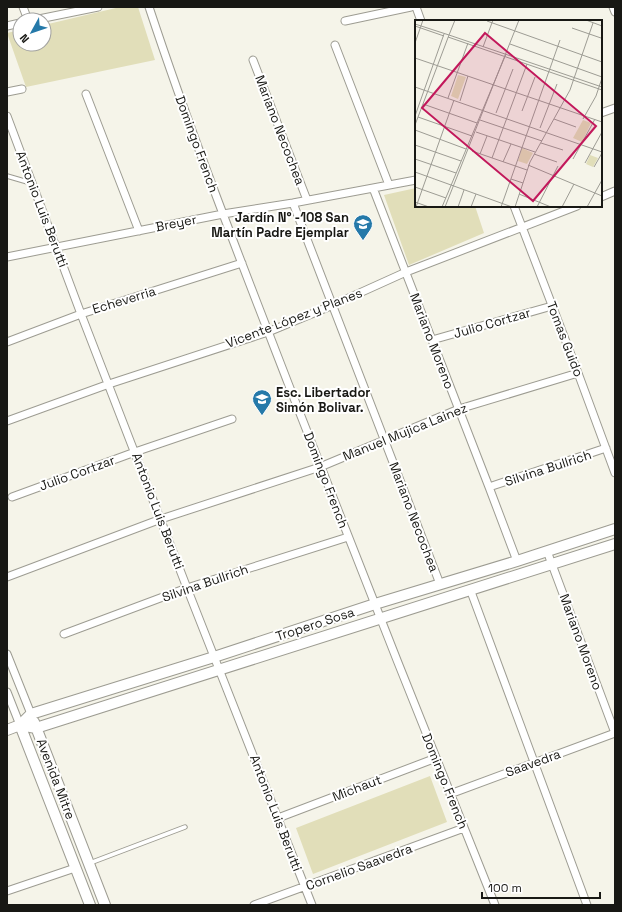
<svg xmlns="http://www.w3.org/2000/svg" width="622" height="912" viewBox="0 0 622 912" font-family="'Space Grotesk',sans-serif">
	<rect width="100%" height="100%" fill="#f5f4e9"/>
	<path fill="#e1deb9" d="M120 7H138L155 60 26 87 7 33 20 30V44H44V25Z
		M416 188V206H475L484 233 409 265 384 195Z
		M430 776 447 822 313 874 296 828Z"/>
	<g fill="none" stroke-linecap="round" stroke-linejoin="round">
		<defs>
			<path id="lane" d="M7 176 31 183
				M90 863 185 827"/>
			<path id="street" d="M23 7 28 20
				M149 7C191 134 240 259 288 383 356 558 425 731 495 905
				M416 7 421 21
				M613 7 615 12
				M34 20 98 7
				M345 21 411 7
				M7 26 20 23
				M335 45 389 185
				M253 60 307 200
				M7 92 22 89
				M86 94 139 231
				M601 113 615 108
				M7 116 81 314 187 588 312 905
				M373 188 489 487 517 561
				M601 197 615 191
				M293 203 440 584
				M514 206 578 373 615 473
				M7 257 223 214 293 203 416 180
				M432 340 552 306
				M7 342 81 314 242 263
				M7 421 109 384 268 332 333 305 406 272 577 206
				M489 487 606 448
				M12 497 135 452 232 419
				M547 551 615 733
				M7 577 161 519 320 467 459 409 578 373
				M470 589 587 905
				M64 634 187 588 348 537
				M7 654 31 714
				M7 692 20 725
				M450 794 615 733
				M278 818 436 758
				M7 891 75 868
				M254 905 464 828"/>
			<path id="secondary" d="M34 722 105 905
				M20 725 31 714 214 657 375 604 517 561 615 529
				M20 725 90 905
				M7 730 20 725 36 728 615 544"/>
		</defs>
		<use href="#lane" stroke="#9d9c92" stroke-width="5.5"/>
		<use href="#street" stroke="#9d9c92" stroke-width="9"/>
		<use href="#secondary" stroke="#9d9c92" stroke-width="12"/>
		<use href="#lane" stroke="#fff" stroke-width="3.5"/>
		<use href="#street" stroke="#fff" stroke-width="7"/>
		<use href="#secondary" stroke="#fff" stroke-width="10"/>
	</g>
	<defs>
		<symbol id="school-pin" viewBox="-11 -11 22 30"><path d="M0 17L-7.5 6A9.5 9.5 0 1 1 7.5 6Z" fill="#2579a9" stroke="#fff"/><path d="M0-5L7-2L0 1L-7-2ZM-4 1L0 2.5L4 1V4Q0 6-4 4Z" fill="#fff"/></symbol>
	</defs>
	<g fill-rule="evenodd">
		<use href="#school-pin" x="352" y="213" width="22" height="30"/>
		<use href="#school-pin" x="251" y="388" width="22" height="30"/>
	</g>
	<g text-anchor="middle" dominant-baseline="central" stroke-width="4" stroke-linejoin="round" paint-order="stroke">
		<g font-size="13" fill="#181814" stroke="#fff">
			<text transform="translate(280 130) rotate(69)">Mariano Necochea</text>
			<text transform="translate(197 144) rotate(70)">Domingo French</text>
			<text transform="translate(42 209) rotate(69)">Antonio Luis Berutti</text>
			<text transform="translate(176 223) rotate(-11)">Breyer</text>
			<text transform="translate(124 300) rotate(-17)">Echeverria</text>
			<text transform="translate(294 318) rotate(-21)">Vicente López y Planes</text>
			<text transform="translate(492 323) rotate(-16)">Julio Cortzar</text>
			<text transform="translate(565 339) rotate(69)">Tomas Guido</text>
			<text transform="translate(432 341) rotate(69)">Mariano Moreno</text>
			<text transform="translate(405 432) rotate(-22)">Manuel Mujica Lainez</text>
			<text transform="translate(548 468) rotate(-18)">Silvina Bullrich</text>
			<text transform="translate(77 473) rotate(-20)">Julio Cortzar</text>
			<text transform="translate(326 480) rotate(69)">Domingo French</text>
			<text transform="translate(158 511) rotate(69)">Antonio Luis Berutti</text>
			<text transform="translate(414 517) rotate(69)">Mariano Necochea</text>
			<text transform="translate(205 583) rotate(-19)">Silvina Bullrich</text>
			<text transform="translate(315 624) rotate(-18)">Tropero Sosa</text>
			<text transform="translate(581 642) rotate(70)">Mariano Moreno</text>
			<text transform="translate(533 763) rotate(-20)">Saavedra</text>
			<text transform="translate(56 779) rotate(69)">Avenida Mitre</text>
			<text transform="translate(445 781) rotate(68)">Domingo French</text>
			<text transform="translate(357 788) rotate(-21)">Michaut</text>
			<text transform="translate(276 813) rotate(69)">Antonio Luis Berutti</text>
			<text transform="translate(359 867) rotate(-20)">Cornelio Saavedra</text>
		</g>
		<g font-size="13" font-weight="bold" fill="#181814" stroke="#fff" text-anchor="end">
			<text x="349" y="217">Jardín N° -108 San<tspan x="349" dy="15">Martín Padre Ejemplar</tspan></text>
			<text x="276" y="392" text-anchor="start">Esc. Libertador<tspan x="276" dy="15">Simón Bolivar.</tspan></text>
		</g>
	</g>
	<g transform="translate(415 20)">
		<rect width="187" height="187" fill="#f5f4e9"/>
		<path d="M43 55 51 57 43 79 36 76ZM168 100 176 103 167 122 158 118ZM107 128 118 133 112 144 103 141ZM175 135 183 138 178 147 171 144Z" fill="#e1deb9"/>
		<path fill="none" stroke="#9d9c94" stroke-width="1" d="M40 0 34 15 187 67M171 0 187 6M72 1 187 42M0 4 34 15 0 105M0 6 29 16M157 8 186 18M33 17 187 70M0 23 8 0M95 24 187 57M68 27 78 0M0 38 187 102M0 67 187 132M33 78 53 23M45 81 53 56M8 84 62 103M107 91 120 57M81 93 98 49M0 96 29 14M3 97 57 116M139 99 161 107M168 99 181 76 187 58M65 100 127 121M125 108 142 64M0 110 51 129M61 112 120 132M126 123 148 130M0 125 46 141M57 131 112 150M65 134 72 116M119 134 142 142M77 138 112 44M0 139 41 153M158 139 180 99M88 142 96 124M170 143 187 112M113 145 187 176M179 147 187 133M0 152 97 187M96 159 108 163M0 167 31 178M104 174 136 187M0 182 14 187M1 187 39 80M27 187 91 34M30 187 104 0M43 187 49 170M56 187 61 174M86 187 145 20M100 187 115 142 155 70 178 3M122 187 143 146M147 187 159 164M172 187 187 160"/>
		<path fill="#c2185b" fill-opacity="0.15" stroke="#c2185b" stroke-width="2" d="M70 13 181 106 118 181 7 88Z"/>
		<rect width="187" height="187" fill="none" stroke="#181814" stroke-width="2"/>
	</g>
	<rect width="622" height="912" fill="none" stroke="#181814" stroke-width="16"/>
	<g transform="translate(32 32) rotate(230)"><circle r="19" fill="#ffffff" stroke="#a3a3a1"/>
	<path d="M0-3L7 15L0 10L-7 15Z" fill="#2579a9"/>
	<text y="-6" font-size="11" font-weight="bold" text-anchor="middle" fill="#181814">N</text>
	</g>
	<path d="M482 892v6h118v-6" fill="none" stroke="#181814" stroke-width="2"/>
	<text x="488" y="892" font-size="12" fill="#181814" stroke="#ffffff" stroke-width="3" paint-order="stroke">100 m</text>
</svg>
